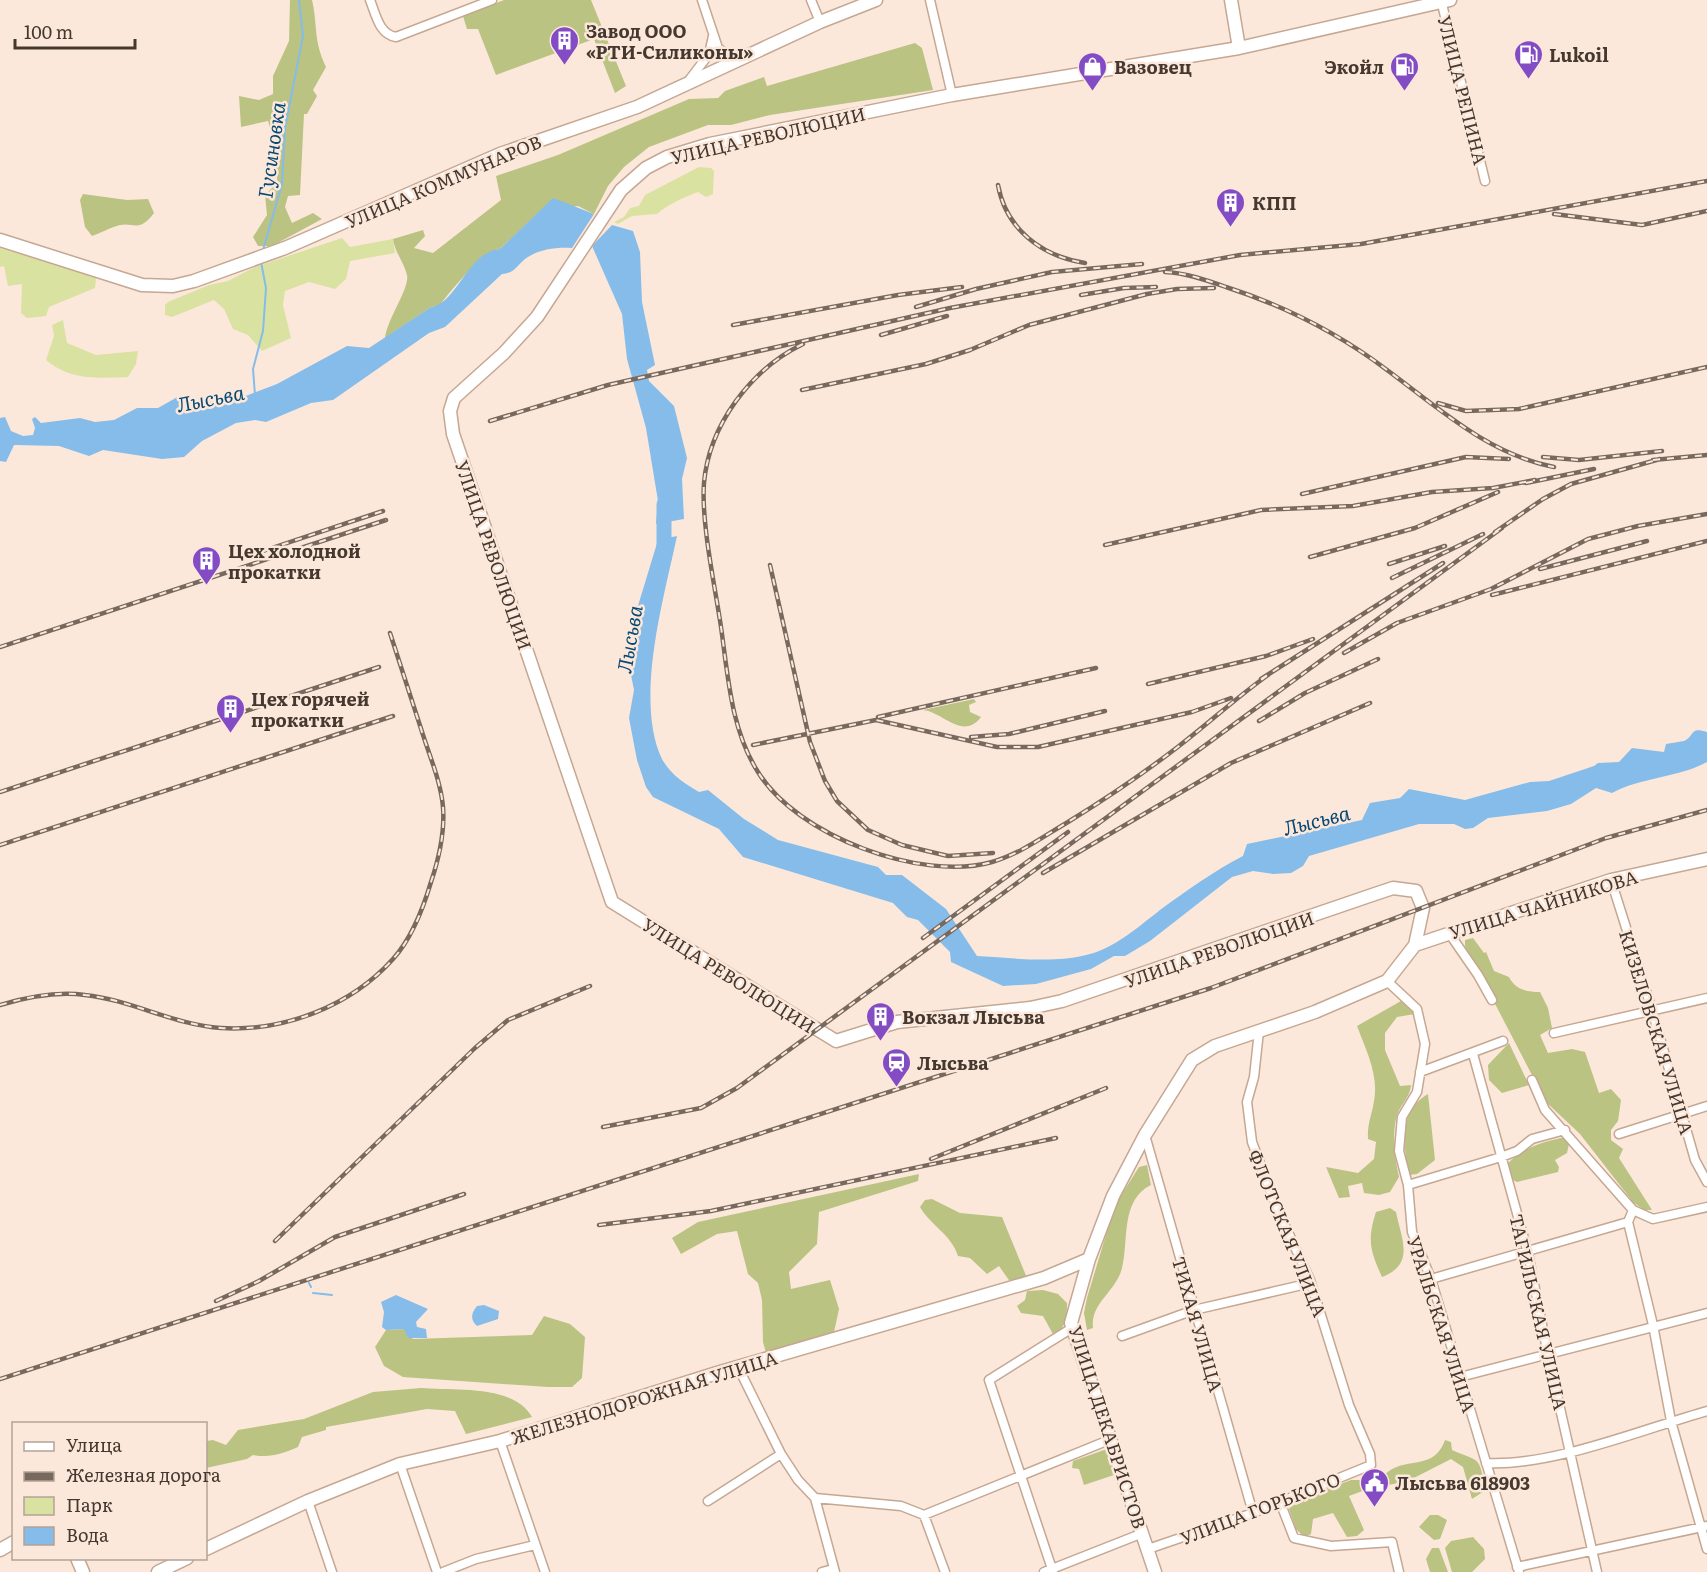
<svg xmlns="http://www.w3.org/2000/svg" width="1707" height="1572" viewBox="0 0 1707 1572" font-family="Literata,serif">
	<rect width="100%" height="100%" fill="#fce8db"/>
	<path fill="#d9e2a1" d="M699 167 711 168 714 171 713 194 706 197 698 192C685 197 666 205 657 214L632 216 618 224 614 222 624 217 630 208 639 206 645 195Z
		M342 238 350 247 393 239 395 253 350 261 346 279 335 289 309 282 285 291 283 305 291 338 262 351 248 335 233 329 224 309 214 300 172 317 165 315V305L168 302 209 285 228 281 255 267Z
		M0 247 96 278 95 288 49 307 46 316 27 318 21 313 22 284 8 286 4 266 0 267Z
		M63 320 67 343 96 355 138 351 136 364 128 377C98 378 71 381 46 360L54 336 52 325Z"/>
	<path fill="#bac382" d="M290 0H312C318 26 313 40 326 67L313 90 317 96 307 114H304L300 195 288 196 285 207 292 223 313 213 322 219 272 246H258L253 237 267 215 265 195C268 191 275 186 277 181 278 176 271 127 268 121L241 127 239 96 259 100 273 94V76L289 41Z
		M504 0H591L626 86 615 93 594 39 496 75 478 29H467L463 16Z
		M915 43 922 48 933 90 770 115 731 125H708L649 147 624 167 608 186 594 214 578 206 539 212 500 249C483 250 450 292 439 306L431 307 385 338C387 319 410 288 407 275 404 262 395 253 393 239L423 230 425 236 414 248 433 253 501 200 496 176 558 155 689 99 718 98 725 91 764 77 767 86Z
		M83 194 127 200 148 199 154 213C139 233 134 222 120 225 111 227 101 233 92 236L85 227 80 200Z
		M974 699 976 702 969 705 970 712 981 717C963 741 943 712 923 710Z
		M1473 938 1484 953 1486 952 1494 971 1509 977C1515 989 1526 992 1540 992L1548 1008 1552 1028 1540 1035 1548 1053 1572 1049 1585 1052 1599 1093 1611 1089 1621 1100 1618 1121 1611 1130V1140L1623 1149 1619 1158 1652 1210H1644L1633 1202 1580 1134 1546 1102 1465 946V940Z
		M1401 1001 1415 1014 1397 1017 1385 1033V1050L1400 1086 1411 1085C1410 1099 1398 1106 1396 1119 1392 1138 1395 1159 1399 1177L1390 1192 1379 1195 1364 1193 1362 1183 1348 1186 1350 1197 1339 1198 1326 1167 1358 1173 1374 1159 1376 1142 1368 1139C1367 1124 1372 1115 1374 1101 1379 1075 1366 1050 1357 1026Z
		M1509 1043 1529 1085 1502 1093 1489 1080 1488 1065Z
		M1428 1094 1435 1160 1417 1174 1409 1175C1403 1146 1398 1111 1428 1094Z
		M1566 1137 1569 1144 1567 1153 1555 1160 1559 1167 1558 1172 1517 1182 1511 1179 1507 1164C1525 1147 1542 1142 1566 1137Z
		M1147 1165 1151 1185C1120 1200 1129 1241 1122 1268 1116 1292 1090 1303 1093 1328L1087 1330 1084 1313 1087 1298 1115 1205 1139 1167Z
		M919 1174 918 1181 819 1212 817 1244 789 1272 791 1289 830 1280 839 1309 834 1332 766 1353 763 1342 762 1300 758 1283 748 1274 737 1231 717 1234 681 1254 672 1238 698 1222Z
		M932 1199 960 1213 1002 1217 1027 1278 1011 1283 999 1266 987 1274 970 1258 958 1256C951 1234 931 1226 920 1207L925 1200Z
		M1390 1208 1396 1212C1402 1241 1415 1264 1382 1277 1370 1250 1367 1240 1376 1212Z
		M1043 1290 1058 1294 1067 1303C1067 1319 1066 1326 1054 1336L1043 1316 1021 1313 1017 1306 1025 1300 1027 1291Z
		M544 1316 570 1324 585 1337 582 1378 572 1387H548L403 1377 384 1366 375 1347 386 1330 405 1329 413 1339 532 1335Z
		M421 1388C454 1391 514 1384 532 1417L466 1434 455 1411 427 1409 326 1427V1430L302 1437 298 1447C281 1454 271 1458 253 1455L247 1459 206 1468V1441L213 1440 226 1445 238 1430 304 1419 373 1392Z
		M1445 1440 1451 1442 1452 1450C1482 1463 1478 1455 1486 1490L1472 1499 1463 1467 1451 1459 1408 1481 1388 1485 1382 1478C1402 1453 1433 1474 1445 1440Z
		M1107 1449 1114 1475 1084 1485 1079 1469 1072 1468 1073 1461Z
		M1351 1480H1368V1489L1349 1496 1364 1530 1357 1536 1347 1537 1333 1513 1313 1519 1311 1534 1304 1537 1296 1529 1289 1509 1295 1501Z
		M1430 1515H1438L1447 1520 1440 1539 1434 1540 1419 1527Z
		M1473 1537 1484 1549 1485 1559 1472 1572H1452L1445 1548 1451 1541Z
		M1432 1548H1439L1448 1572H1430L1426 1559Z"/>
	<path fill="#85bce9" d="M553 198 594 214 572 248C556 247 539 249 525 259 516 267 514 273 502 274L445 327 429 333 333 400 311 403 266 422 255 420 236 423 202 441 184 457 162 459 103 450 89 456 59 446 14 445 6 462 0 461V418L5 417 11 431 23 436 33 435 35 428 32 419 35 417 41 423 80 418 95 422 114 420 137 408H158L181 395 199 401 236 394 243 397 277 384 347 346 369 348 431 307C457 304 467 252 500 249Z
		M612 225 633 231 640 252 642 302 655 365 647 370 649 381 674 406 687 458 682 479 684 519 656 524 658 501 646 428 627 359 622 314 592 246Z
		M677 536C664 598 634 700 662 759 670 774 685 784 699 792L708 790 744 819 778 840 878 867 886 875H902L946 909 977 956C1016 958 1053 964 1090 954 1114 948 1141 925 1160 910 1186 891 1214 871 1243 856L1247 844 1362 820 1370 803 1400 798 1409 789 1465 800 1530 782 1549 781 1594 766 1598 763 1619 762 1632 748 1664 752 1666 744 1684 741C1695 736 1689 726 1707 732V762C1678 778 1641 777 1612 793L1596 788 1571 804 1547 811 1488 818 1473 828 1465 829 1454 824H1419L1309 856 1303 866 1291 873 1273 874 1253 871 1232 877 1150 941 1125 956H1114L1091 969 1036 984 1003 986 951 962 950 952 918 920 907 917 893 903 743 857 719 829 653 797 646 787 637 760 629 718 634 690 630 670 637 649 633 637 637 629V609L658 540Z
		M396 1295 428 1309 416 1322 417 1327 426 1329 427 1338H408L404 1329 386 1330 382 1327 384 1312 381 1302Z
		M484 1305 499 1311 498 1319 477 1326C470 1320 471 1313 477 1306Z"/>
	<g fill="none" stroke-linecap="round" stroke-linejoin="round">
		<path stroke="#85bce9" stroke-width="2" d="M263 250 282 184 285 128 303 36 299 0
			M255 395 253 369 263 331 266 288 261 262
			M309 1283 311 1287
			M313 1293 332 1295"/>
		<path stroke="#85bce9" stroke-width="15" d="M664 558V504"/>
		<defs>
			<path id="street" d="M370 0C376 15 379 34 396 37L492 0
				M702 0 718 48 736 61
				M811 0 820 22
				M930 0 952 95
				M1441 0 1485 181
				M690 79 709 54 713 36
				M1611 880 1652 1010 1695 1160 1707 1182
				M1449 933 1478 975 1492 1000
				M1387 981 1417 1009 1425 1044 1417 1092 1402 1117 1399 1151 1408 1185 1412 1232 1431 1279 1519 1572
				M1554 1033 1707 998
				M1473 1054 1528 1253 1548 1355 1597 1572
				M1420 1072 1503 1041
				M1532 1080 1545 1110 1633 1210
				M1619 1134 1707 1106
				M1145 1135 1253 1513
				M1408 1185 1501 1157 1517 1151 1532 1139 1565 1130
				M1628 1222 1653 1325 1671 1421 1707 1549
				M1431 1279 1628 1222 1633 1210 1653 1219 1707 1207
				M1122 1336 1194 1310 1311 1283
				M738 1367 781 1454 798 1480 815 1498 835 1572
				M1460 1377 1707 1313
				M500 1441 545 1572
				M1486 1463C1551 1467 1643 1429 1707 1411
				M400 1464 437 1572
				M815 1498 901 1506 924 1515 1109 1440
				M308 1501 332 1572
				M708 1501 781 1454
				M1280 1502 1294 1538 1331 1546 1392 1542 1399 1572
				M924 1515 945 1572
				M1148 1549 1253 1513 1371 1465 1370 1454 1349 1405 1310 1280 1277 1208 1252 1142 1247 1102 1254 1077 1259 1031
				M1517 1567 1707 1526
				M443 1572 476 1559 535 1545
				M822 1572 833 1569
				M1044 1572 1143 1533
				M1053 1572 989 1380 1072 1328"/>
			<path id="secondary" d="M1231 0 1239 48
				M0 240 142 285 173 286 194 281 285 248 500 154 637 107 820 22 876 0
				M1415 945 1611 880 1707 859
				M206 1549 308 1501 400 1464 500 1441 717 1373 1044 1278 1089 1259
				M0 1550 14 1542
				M77 1558 83 1572
				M158 1572 187 1558
				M1155 1572 1071 1323 1089 1259 1113 1196 1145 1135 1192 1060 1215 1046 1315 1012 1387 981 1415 945 1423 908 1416 891 1393 888 1375 894 1062 1001 1030 1008 897 1022 836 1041 612 902 453 434 450 411 454 398 504 353 537 317 621 190 646 168 667 157 710 144 952 95 1239 48 1450 0"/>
		</defs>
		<use href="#street" stroke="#c5a792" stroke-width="11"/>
		<use href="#secondary" stroke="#c5a792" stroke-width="15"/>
		<use href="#street" stroke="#fff" stroke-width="8"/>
		<use href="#secondary" stroke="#fff" stroke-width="12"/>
		<defs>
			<path id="rail" d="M998 185C1006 229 1041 256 1085 263
				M1554 214 1642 225 1707 211
				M1165 272C1186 273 1206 280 1226 287 1285 306 1338 333 1387 370 1440 409 1488 454 1554 467
				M1081 295 1124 288 1156 287
				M916 307 976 289 1052 272 1142 264
				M733 325 898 295 962 287
				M881 335 947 316
				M803 344C751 369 709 425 704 483 701 523 715 586 721 627 728 676 731 730 758 772 797 836 921 882 992 862 1020 854 1044 836 1068 822 1107 798 1144 773 1179 746 1209 723 1237 697 1268 675
				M802 390 926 364 970 350 1029 325 1147 294 1177 289 1214 288
				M1438 403 1466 411 1519 409 1707 367
				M490 421 608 385 950 308 1240 255 1361 244 1707 181
				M1543 457 1579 460 1662 451
				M1653 460 1707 455
				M1526 483 1594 469
				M1302 494 1466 457 1509 459
				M1495 532 1543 499 1571 484 1660 459
				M1105 545 1261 510 1353 506 1432 492 1493 488 1535 480
				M1310 557 1415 528 1498 492
				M242 558 383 511
				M1389 564 1445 546
				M770 565 810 742 825 781 837 801 868 830 902 845 948 856 993 853
				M1540 569 1647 541
				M1392 578 1483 534
				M1492 595 1707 541
				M0 647 386 520
				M1344 653 1397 623 1491 589 1588 539 1638 526 1707 514
				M1261 679 1443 563
				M1148 684 1266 656 1313 639
				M878 717 1096 668
				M1259 721 1305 693 1378 659
				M971 737 1009 734 1105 711
				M753 745 876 720 997 747H1038L1192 712 1231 698
				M0 792 379 667
				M0 845 393 716
				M1043 873 1231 763 1370 703
				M923 938 1068 832
				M0 1005C27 997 57 991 85 995 132 1000 174 1025 221 1028 284 1032 351 1006 393 959 412 938 423 909 431 882 439 858 445 833 443 807 441 784 432 762 425 741 413 705 402 669 390 633
				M603 1127 701 1108 737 1088 1502 528
				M931 1159 1106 1088
				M599 1225 711 1211 1056 1138
				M275 1241 475 1048 508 1020 590 986
				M216 1301 259 1281 335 1237 464 1194
				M0 1379 1211 988 1606 838 1707 810"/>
		</defs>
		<use href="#rail" stroke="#78695f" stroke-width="4.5"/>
		<use href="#rail" stroke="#fce8db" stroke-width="2" stroke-dasharray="7" stroke-linecap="butt"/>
	</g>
	<defs>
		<symbol id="building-pin" viewBox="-11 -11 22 30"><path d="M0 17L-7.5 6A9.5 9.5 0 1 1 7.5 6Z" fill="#844cc4" stroke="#fce8db"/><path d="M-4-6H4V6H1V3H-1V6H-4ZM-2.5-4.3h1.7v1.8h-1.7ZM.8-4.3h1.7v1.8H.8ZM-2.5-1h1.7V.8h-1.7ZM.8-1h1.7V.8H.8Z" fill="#fff"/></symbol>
		<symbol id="fuel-pin" viewBox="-11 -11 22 30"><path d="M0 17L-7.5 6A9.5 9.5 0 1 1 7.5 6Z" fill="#844cc4" stroke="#fce8db"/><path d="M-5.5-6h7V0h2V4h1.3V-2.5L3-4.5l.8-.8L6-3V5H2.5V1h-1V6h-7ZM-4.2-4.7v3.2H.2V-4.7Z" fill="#fff"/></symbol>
		<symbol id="shop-pin" viewBox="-11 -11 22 30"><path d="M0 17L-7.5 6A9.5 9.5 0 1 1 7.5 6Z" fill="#844cc4" stroke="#fce8db"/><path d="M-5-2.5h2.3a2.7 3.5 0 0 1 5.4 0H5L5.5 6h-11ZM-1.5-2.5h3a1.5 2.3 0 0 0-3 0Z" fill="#fff"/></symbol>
		<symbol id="station-pin" viewBox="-11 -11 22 30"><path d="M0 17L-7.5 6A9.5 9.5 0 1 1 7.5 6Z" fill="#844cc4" stroke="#fce8db"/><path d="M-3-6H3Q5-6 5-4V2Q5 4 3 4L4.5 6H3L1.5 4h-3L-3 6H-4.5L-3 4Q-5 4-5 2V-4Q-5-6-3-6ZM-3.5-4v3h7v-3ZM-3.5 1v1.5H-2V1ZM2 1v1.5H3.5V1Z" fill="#fff"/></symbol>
		<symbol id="civic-pin" viewBox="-11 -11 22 30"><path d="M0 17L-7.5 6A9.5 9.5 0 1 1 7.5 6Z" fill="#844cc4" stroke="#fce8db"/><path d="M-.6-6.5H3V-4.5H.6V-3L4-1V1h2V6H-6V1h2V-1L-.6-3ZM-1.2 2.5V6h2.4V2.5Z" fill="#fff"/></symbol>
	</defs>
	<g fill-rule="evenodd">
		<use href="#building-pin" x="548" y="24" width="33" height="45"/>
		<use href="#fuel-pin" x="1512" y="38" width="33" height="45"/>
		<use href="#shop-pin" x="1076" y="50" width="33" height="45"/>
		<use href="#fuel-pin" x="1388" y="50" width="33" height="45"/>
		<use href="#building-pin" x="1214" y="186" width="33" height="45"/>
		<use href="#building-pin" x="190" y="544" width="33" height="45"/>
		<use href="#building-pin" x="214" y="692" width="33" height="45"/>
		<use href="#building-pin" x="864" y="1000" width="33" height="45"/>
		<use href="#station-pin" x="880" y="1046" width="33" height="45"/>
		<use href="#civic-pin" x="1358" y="1466" width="33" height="45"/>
	</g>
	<g text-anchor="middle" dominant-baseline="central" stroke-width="5" stroke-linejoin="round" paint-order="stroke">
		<g font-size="18" font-weight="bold" fill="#44382f" stroke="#fce8db" text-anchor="start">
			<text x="586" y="30">Завод ООО<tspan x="586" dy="21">«РТИ-Силиконы»</tspan></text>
			<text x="1549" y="54">Lukoil</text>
			<text x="1114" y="66">Вазовец</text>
			<text x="1384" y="66" text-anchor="end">Экойл</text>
			<text x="1252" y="202">КПП</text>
			<text x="228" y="550">Цех холодной<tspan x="228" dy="21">прокатки</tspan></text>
			<text x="251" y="698">Цех горячей<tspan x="251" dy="21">прокатки</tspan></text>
			<text x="902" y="1016">Вокзал Лысьва</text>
			<text x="917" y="1062">Лысьва</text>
			<text x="1395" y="1482">Лысьва 618903</text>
		</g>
		<g font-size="18" fill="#44382f" stroke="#fce8db">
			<text transform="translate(1463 90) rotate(76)">УЛИЦА РЕПИНА</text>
			<text transform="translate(768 135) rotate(-13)">УЛИЦА РЕВОЛЮЦИИ</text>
			<text transform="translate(443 181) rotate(-23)">УЛИЦА КОММУНАРОВ</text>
			<text transform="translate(494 555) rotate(71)">УЛИЦА РЕВОЛЮЦИИ</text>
			<text transform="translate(1543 904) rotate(-17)">УЛИЦА ЧАЙНИКОВА</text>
			<text transform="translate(1219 949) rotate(-19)">УЛИЦА РЕВОЛЮЦИИ</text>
			<text transform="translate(729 975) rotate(32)">УЛИЦА РЕВОЛЮЦИИ</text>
			<text transform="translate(1657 1032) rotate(73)">КИЗЕЛОВСКАЯ УЛИЦА</text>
			<text transform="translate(1288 1233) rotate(68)">ФЛОТСКАЯ УЛИЦА</text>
			<text transform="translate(1539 1312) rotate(77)">ТАГИЛЬСКАЯ УЛИЦА</text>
			<text transform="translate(1198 1324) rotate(74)">ТИХАЯ УЛИЦА</text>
			<text transform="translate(1442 1324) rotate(72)">УРАЛЬСКАЯ УЛИЦА</text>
			<text transform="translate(644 1397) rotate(-17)">ЖЕЛЕЗНОДОРОЖНАЯ УЛИЦА</text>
			<text transform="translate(1108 1427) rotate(72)">УЛИЦА ДЕКАБРИСТОВ</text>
			<text transform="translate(1260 1508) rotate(-21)">УЛИЦА ГОРЬКОГО</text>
		</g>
		<g font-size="20" font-style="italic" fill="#084973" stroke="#fce8db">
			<text transform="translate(270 150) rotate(-82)">Гусиновка</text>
			<text transform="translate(210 397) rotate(-11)">Лысьва</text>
			<text transform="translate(628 639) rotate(-80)">Лысьва</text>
			<text transform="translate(1316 819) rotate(-14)">Лысьва</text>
		</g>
	</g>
	<rect x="12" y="1422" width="195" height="138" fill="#fce8db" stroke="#b2a296" stroke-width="1.5"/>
	<rect x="24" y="1442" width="30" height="9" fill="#ffffff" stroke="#b2a296" stroke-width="1.5"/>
	<text x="66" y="1452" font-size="18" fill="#44382f">Улица</text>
	<rect x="24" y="1472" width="30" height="9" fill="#78695f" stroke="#b2a296" stroke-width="1.5"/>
	<text x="66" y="1482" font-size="18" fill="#44382f">Железная дорога</text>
	<rect x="24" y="1497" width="30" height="18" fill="#d9e2a1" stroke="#b2a296" stroke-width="1.5"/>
	<text x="66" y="1512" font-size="18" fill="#44382f">Парк</text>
	<rect x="24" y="1527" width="30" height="18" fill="#85bce9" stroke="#b2a296" stroke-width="1.5"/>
	<text x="66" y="1542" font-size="18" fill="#44382f">Вода</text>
	<path d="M15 39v9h120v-9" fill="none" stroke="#44382f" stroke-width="3"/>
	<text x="24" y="39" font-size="18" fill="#44382f" stroke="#fce8db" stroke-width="4.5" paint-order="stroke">100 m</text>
</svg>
